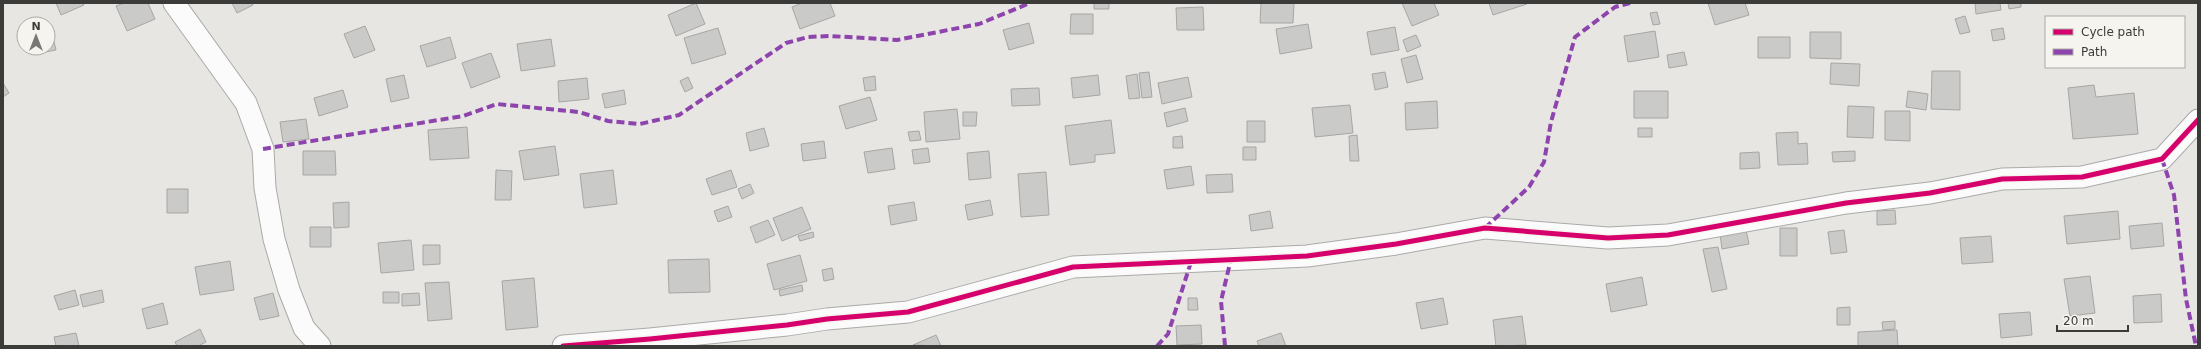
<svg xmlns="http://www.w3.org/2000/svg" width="2201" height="349" viewBox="0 0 2201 349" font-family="'DejaVu Sans',sans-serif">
	<rect width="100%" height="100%" fill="#e7e6e3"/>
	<path fill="#cacac8" stroke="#a7a6a4" d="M56 3H83L84 5 61 15Z
		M124 3H148L155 19 127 31 116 6Z
		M232 3H252L253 5 237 13Z
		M696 3 705 24 676 36 668 15Z
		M802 3H830L835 16 800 29 792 7Z
		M1094 3H1109V9H1094Z
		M1261 3H1294L1293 23H1260Z
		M1402 3H1434L1439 15 1412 26Z
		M1489 3H1526L1527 4 1493 15Z
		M1708 3H1745L1749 15 1715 25Z
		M1975 3H2000L2001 10 1976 14Z
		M2008 3H2021V7L2009 9Z
		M1203 7 1204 30H1177L1176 8Z
		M1657 12 1660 24 1653 25 1650 13Z
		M1071 14H1093V34H1070Z
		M1965 16 1970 32 1960 34 1955 19Z
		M1029 23 1034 43 1009 50 1003 30Z
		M1308 24 1312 48 1280 54 1276 29Z
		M365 26 375 50 354 58 344 34Z
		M1395 27 1399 50 1371 55 1367 32Z
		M718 28 726 54 692 64 684 38Z
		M2003 28 2005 39 1993 41 1991 30Z
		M51 29 56 50 40 53 39 48H48V30Z
		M1655 31 1659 57 1628 62 1624 36Z
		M1810 32H1841V59L1810 58Z
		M1416 35 1421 46 1407 52 1403 40Z
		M450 37 456 58 427 67 420 46Z
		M1758 37H1790V58H1758Z
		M551 39 555 66 521 71 517 44Z
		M1684 52 1687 65 1669 68 1667 55Z
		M491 53 500 77 471 88 462 63Z
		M1416 55 1423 79 1407 83 1401 59Z
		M1831 63 1860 64 1859 86 1830 84Z
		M1932 71H1960V110L1931 109Z
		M1149 72 1152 97 1142 98 1139 73Z
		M1385 72 1388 87 1375 90 1372 74Z
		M1137 74 1140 98 1129 99 1126 76Z
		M404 75 409 98 391 102 386 79Z
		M1098 75 1100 95 1073 98 1071 78Z
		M875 76 876 90 865 91 863 78Z
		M688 77 693 88 685 92 680 81Z
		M1188 77 1192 97 1162 104 1158 83Z
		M587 78 589 99 559 102 558 81Z
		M3 83 9 93 3 97Z
		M2094 85 2096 97 2134 93 2138 134 2073 139 2068 88Z
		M1039 88 1040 105 1012 106 1011 89Z
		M343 90 348 107 319 116 314 98Z
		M624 90 626 104 605 108 602 94Z
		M1634 91H1668V118H1634Z
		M1908 91 1928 94 1926 110 1906 107Z
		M870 97 877 120 846 129 839 106Z
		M1437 101 1438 128 1406 130 1405 103Z
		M1350 105 1353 133 1315 137 1312 108Z
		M1848 106 1874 107 1873 138 1847 137Z
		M1185 108 1188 121 1167 127 1164 113Z
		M957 109 960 139 926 142 924 112Z
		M1885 111H1910V141L1885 140Z
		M963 112H977L976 126H963Z
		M306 119 309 139 283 142 280 122Z
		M1111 120 1115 153 1095 155V162L1070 165 1065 126Z
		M1247 121H1265V142H1247Z
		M467 127 469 158 430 160 428 130Z
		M764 128 769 146 750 151 746 133Z
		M1638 128H1652V137H1638Z
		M919 131 921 140 910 141 908 132Z
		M1798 132V144L1807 143 1808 164 1778 165 1776 133Z
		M1357 135 1359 161H1350L1349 136Z
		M1182 136 1183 148H1173V137Z
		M824 141 826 158 803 161 801 144Z
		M555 146 559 175 524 180 519 151Z
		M1243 147H1256V160H1243Z
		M892 148 895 169 868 173 864 152Z
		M928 148 930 162 914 164 912 150Z
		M303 151H335L336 175H303Z
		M989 151 991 178 969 180 967 153Z
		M1855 151V161L1833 162 1832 152Z
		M1759 152 1760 168 1740 169V153Z
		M1191 166 1194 185 1167 189 1164 170Z
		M496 170 512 171 511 200H495Z
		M613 170 617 204 584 208 580 174Z
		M731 170 737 187 712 195 706 179Z
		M1046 172 1049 215 1021 217 1018 174Z
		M1232 174 1233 192 1207 193 1206 175Z
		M750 184 754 193 742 199 738 189Z
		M167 189H188V213H167Z
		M990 200 993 215 968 220 965 205Z
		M349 202V227L334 228 333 203Z
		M914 202 917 220 891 225 888 206Z
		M728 206 732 217 718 222 714 211Z
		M802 207 811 229 782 241 773 218Z
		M1895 210 1896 224 1877 225V211Z
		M1270 211 1273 228 1251 231 1249 215Z
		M2118 211 2120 239 2067 244 2064 216Z
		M768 220 775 235 756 243 750 227Z
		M2162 223 2164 246 2131 249 2129 226Z
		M310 227H331V247H310Z
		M1780 228H1797V256H1780Z
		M1746 230 1749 244 1722 249 1720 234Z
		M1844 230 1847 252 1831 254 1828 232Z
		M813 232 814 237 800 241 798 236Z
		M1991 236 1993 262 1962 264 1960 238Z
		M411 240 414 270 381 273 378 243Z
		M423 245H440V264L423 265Z
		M1718 247 1727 289 1712 292 1703 249Z
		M800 255 807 281 774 290 767 264Z
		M709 259 710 292 669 293 668 260Z
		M230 261 234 290 200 295 195 267Z
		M832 268 834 279 824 281 822 270Z
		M2090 276 2095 313 2070 316 2064 279Z
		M1642 277 1647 305 1611 312 1606 284Z
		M534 278 538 327 506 330 502 281Z
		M449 282 452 319 428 321 425 283Z
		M802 285 803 291 780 296 779 290Z
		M75 290 79 305 59 310 54 296Z
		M102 290 104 302 83 307 80 295Z
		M383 292H399V303H383Z
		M273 293 279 316 260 320 254 298Z
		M419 293 420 305 402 306V294Z
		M2161 294 2162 322 2134 323 2133 296Z
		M1188 298H1197L1198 310H1188Z
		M1443 298 1448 324 1421 329 1416 303Z
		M163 303 168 324 147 329 142 309Z
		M1850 307V325H1837V308Z
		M2030 312 2032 335 2001 338 1999 314Z
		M1522 316 1526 345 1496 346 1493 320Z
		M1895 321V329L1883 330 1882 322Z
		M1201 325 1202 344 1177 345 1176 326Z
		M200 329 206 342 198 346H177L175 342Z
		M1897 330 1898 346H1858V332Z
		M76 333 79 346H56L54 337Z
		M1281 333 1286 346H1259L1257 341Z
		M936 335 941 346 913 345Z"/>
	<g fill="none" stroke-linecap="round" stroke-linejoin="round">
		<defs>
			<path id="street" d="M174 3 246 103 263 149 265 188 274 239 289 290 304 328 320 346
				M563 346 650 339 787 325 827 319 908 312 1073 267 1307 256 1396 244 1485 228 1608 238 1668 235 1846 203 1930 193 2002 179 2082 177 2162 159 2198 120"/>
		</defs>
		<use href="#street" stroke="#aaaaa8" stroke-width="23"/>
		<use href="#street" stroke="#fbfbfb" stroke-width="21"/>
		<path stroke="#8e44ad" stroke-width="4" stroke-dasharray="8 4" stroke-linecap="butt" d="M263 149 463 116 497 104 579 112 608 121 640 124 679 115 786 43 808 37 830 36 897 40 979 24 1030 3
			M2162 159 2174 195 2186 299 2196 346
			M1485 228 1529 187 1544 162 1551 122 1575 37 1615 7 1630 3
			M1157 346 1168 334 1191 262
			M1225 346 1221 301 1231 259"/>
		<defs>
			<path id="cycleway" d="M563 346 650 339 787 325 827 319 908 312 1073 267 1307 256 1396 244 1485 228 1608 238 1668 235 1846 203 1930 193 2002 179 2082 177 2162 159 2198 120"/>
		</defs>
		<use href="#cycleway" stroke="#f6f4ef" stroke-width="8"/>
		<use href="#cycleway" stroke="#d6006c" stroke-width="5"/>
	</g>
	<rect width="2201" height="349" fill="none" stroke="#3b3b39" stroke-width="8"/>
	<rect x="2045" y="16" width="140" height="52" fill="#f6f4ef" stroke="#abaaa6"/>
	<rect x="2053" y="29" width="20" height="6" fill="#d6006c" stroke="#abaaa6"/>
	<text x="2081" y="36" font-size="12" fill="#3b3b39">Cycle path</text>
	<rect x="2053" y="49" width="20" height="6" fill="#8e44ad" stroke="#abaaa6"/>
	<text x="2081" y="56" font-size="12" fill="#3b3b39">Path</text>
	<g transform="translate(36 36)"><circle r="19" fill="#f6f4ef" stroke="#abaaa6"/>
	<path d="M0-3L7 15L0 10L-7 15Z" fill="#777774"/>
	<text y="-6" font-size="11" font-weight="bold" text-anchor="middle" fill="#3b3b39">N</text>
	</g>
	<path d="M2057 325v6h71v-6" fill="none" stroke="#3b3b39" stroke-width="2"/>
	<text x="2063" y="325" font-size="12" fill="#3b3b39" stroke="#f6f4ef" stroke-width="3" paint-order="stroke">20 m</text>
</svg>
